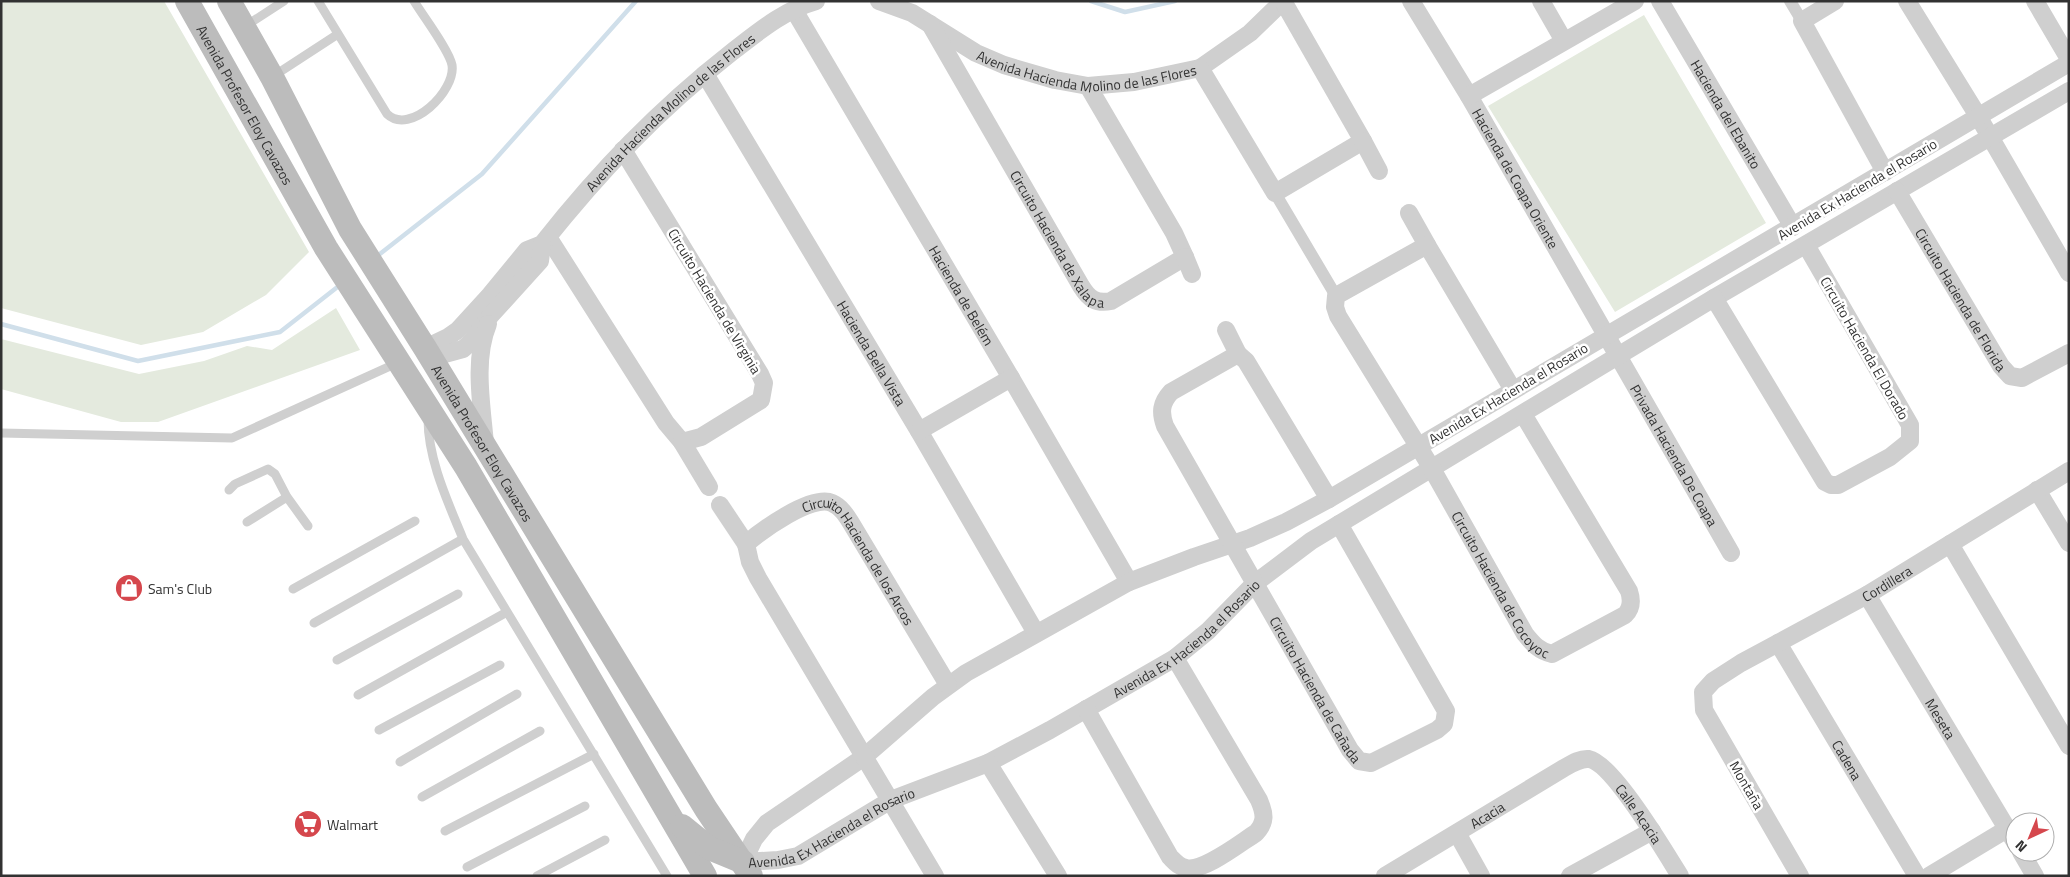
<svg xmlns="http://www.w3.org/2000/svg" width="2070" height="877" viewBox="0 0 2070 877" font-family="'Titillium Web',sans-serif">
	<rect width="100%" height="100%" fill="#fff"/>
	<path fill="#e4eade" d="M1 1H164L309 252 266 295 203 332 141 345 1 308Z
		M1644 15 1766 223 1615 312 1488 106Z
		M336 308 360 350 158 422H121L1 389V339L139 374 204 361 247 346 272 350Z"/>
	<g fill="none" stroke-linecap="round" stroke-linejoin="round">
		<path stroke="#d0dfea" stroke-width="4.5" d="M1091 1 1125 12 1175 1
			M376 257 482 174 636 1
			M1 324 138 361 280 332 340 285"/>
		<path stroke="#cfcfcf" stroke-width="9" d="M318 1 387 114C410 136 456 91 452 65 449 50 423 16 414 1
			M244 27 284 1
			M272 77 338 34
			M428 419C428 460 448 502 463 539L667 876
			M1 433 232 438 397 363
			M229 490 235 484 268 469 275 474 287 497 308 526
			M247 522 287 497
			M293 589 415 521
			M314 623 463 539
			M337 660 458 594
			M358 695 507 612
			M379 730 500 665
			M400 762 517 694
			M422 797 540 731
			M445 831 594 754
			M467 867 585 806
			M537 876 605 840"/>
		<path stroke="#cfcfcf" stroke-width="12" d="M1790 1 1802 21
			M1275 193 1336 296"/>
		<g stroke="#cfcfcf" stroke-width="18">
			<path id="s1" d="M879 1 912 13 976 53 1004 65 1055 80 1088 86 1134 82 1200 68 1250 33 1283 1"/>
			<path id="s2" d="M1411 1 1469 96 1731 553"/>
			<path d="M1541 1 1564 41"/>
			<path id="s3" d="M1660 1 1793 227"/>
			<path d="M1835 1 1802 21 1885 172"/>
			<path d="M1907 1 1978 116 2069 273"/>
			<path d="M2035 1 2069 59"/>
			<path id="s4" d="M794 10 1011 378 1129 582"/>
			<path id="s5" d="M930 24 1081 286C1089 299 1096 304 1111 301L1185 257 1174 233 1088 86"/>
			<path id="s6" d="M2069 63 1329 499 1286 522 1250 538 1194 557 1129 582 966 673 933 697 864 757 767 823 754 839 743 862 778 860 798 856 891 800 988 763 1050 730 1175 658 1208 631 1254 584 1311 541 1714 298 2069 91"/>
			<path d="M1200 68 1275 193 1363 141 1283 1"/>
			<path id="s7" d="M705 74 919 431 1036 633"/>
			<path d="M1469 96 1635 1"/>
			<path d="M1363 141 1379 171"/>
			<path id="s8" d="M1897 191 2001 366 2010 376 2022 378 2069 353"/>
			<path d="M1409 213 1427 245"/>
			<path d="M548 237 666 423 682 442 701 437 761 400 764 383 760 374 623 150"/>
			<path d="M1185 257 1192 274"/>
			<path d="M1714 298 1825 482 1831 485H1838L1890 457 1910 441V425L1806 245"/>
			<path d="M1226 330 1238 354"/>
			<path id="s9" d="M425 348 448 337 458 330 490 295 527 250 542 244C600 171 658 110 732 52 758 32 784 10 816 1"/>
			<path d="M430 358 463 349 471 342 491 315 540 261 542 244"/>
			<path id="s10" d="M1513 390 1427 245 1336 296 1335 307 1338 316 1431 467 1525 634C1533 644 1539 651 1552 654L1625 615C1632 608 1632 600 1629 591L1523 414"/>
			<path d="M919 431 1011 378"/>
			<path d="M682 442 709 487"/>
			<path d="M485 444C482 407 473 360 488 324"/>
			<path d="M2037 490 2069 543"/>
			<path id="s11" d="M1329 499 1246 361 1238 354 1171 392C1161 403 1160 412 1165 426L1350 750 1359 761 1371 763 1437 730 1444 724 1446 711 1339 524"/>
			<path d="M720 505 746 544"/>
			<path d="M1950 544 2069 746"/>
			<path id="s12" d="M1867 595 2015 842"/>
			<path id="s13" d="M1778 643 1917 876"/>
			<path d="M1086 709 1170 857C1175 862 1179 867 1186 868 1204 872 1240 843 1256 833 1266 822 1265 814 1259 800L1175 658"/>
			<path d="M988 763 1058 876"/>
			<path d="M1457 833 1481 876"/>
			<path d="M2021 852 2035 876"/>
			<path id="s14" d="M935 876 758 578 750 562 746 544C762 530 812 494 832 503 841 507 846 515 851 523L948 685"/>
			<path id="s15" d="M1385 876 1564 768C1571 764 1580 758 1589 759 1612 763 1666 853 1680 876"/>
			<path d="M1570 876 1652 831"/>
			<path id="s16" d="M1800 876 1704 710 1703 692 1713 681 1741 663 1867 595 2069 471"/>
			<path d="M1929 876 2007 829"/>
		</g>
		<g stroke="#bcbcbc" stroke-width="24">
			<path id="s17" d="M187 1 326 248 466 467 705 876"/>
			<path id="s18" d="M229 1 272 77 350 229 425 348 706 809 751 876"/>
			<path d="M682 826 709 848 743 862"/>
		</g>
	</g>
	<defs>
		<symbol id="shop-disc" viewBox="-11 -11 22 22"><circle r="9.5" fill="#d5474d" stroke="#fff"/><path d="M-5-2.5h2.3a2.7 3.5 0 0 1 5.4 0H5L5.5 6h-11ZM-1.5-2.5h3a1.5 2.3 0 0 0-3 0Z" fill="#fff"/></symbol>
		<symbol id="supermarket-disc" viewBox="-11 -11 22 22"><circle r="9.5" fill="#d5474d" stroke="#fff"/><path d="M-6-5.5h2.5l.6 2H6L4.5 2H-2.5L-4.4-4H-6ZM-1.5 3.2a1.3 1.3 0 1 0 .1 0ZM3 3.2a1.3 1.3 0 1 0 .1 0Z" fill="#fff"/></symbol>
	</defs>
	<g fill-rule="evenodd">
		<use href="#shop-disc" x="113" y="572" width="32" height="32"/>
		<use href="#supermarket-disc" x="292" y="808" width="32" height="32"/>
	</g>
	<g text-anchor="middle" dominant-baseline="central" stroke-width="5" stroke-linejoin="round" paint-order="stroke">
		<g font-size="14" fill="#323232" stroke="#fff">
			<text stroke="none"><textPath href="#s1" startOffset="225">Avenida Hacienda Molino de las Flores</textPath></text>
			<text stroke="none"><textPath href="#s17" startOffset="119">Avenida Profesor Eloy Cavazos</textPath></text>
			<text stroke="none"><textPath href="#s9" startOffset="344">Avenida Hacienda Molino de las Flores</textPath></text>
			<text stroke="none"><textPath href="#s3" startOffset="131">Hacienda del Ebanito</textPath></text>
			<text stroke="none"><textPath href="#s2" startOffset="206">Hacienda de Coapa Oriente</textPath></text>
			<text transform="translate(1857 189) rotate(-31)">Avenida Ex Hacienda el Rosario</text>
			<text stroke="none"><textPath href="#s5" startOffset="251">Circuito Hacienda de Xalapa</textPath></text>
			<text stroke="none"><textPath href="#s4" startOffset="331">Hacienda de Belém</textPath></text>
			<text stroke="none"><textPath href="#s8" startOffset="126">Circuito Hacienda de Florida</textPath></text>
			<text transform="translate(715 301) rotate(59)">Circuito Hacienda de Virginia</text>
			<text transform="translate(1865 348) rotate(60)">Circuito Hacienda El Dorado</text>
			<text stroke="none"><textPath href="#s7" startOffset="325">Hacienda Bella Vista</textPath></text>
			<text transform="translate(1508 393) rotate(-31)">Avenida Ex Hacienda el Rosario</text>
			<text stroke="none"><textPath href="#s18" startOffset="510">Avenida Profesor Eloy Cavazos</textPath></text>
			<text stroke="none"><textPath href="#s2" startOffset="525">Privada Hacienda De Coapa</textPath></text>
			<text stroke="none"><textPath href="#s14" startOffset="538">Circuito Hacienda de los Arcos</textPath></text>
			<text stroke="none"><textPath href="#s10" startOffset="608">Circuito Hacienda de Cocoyoc</textPath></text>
			<text stroke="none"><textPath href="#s16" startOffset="424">Cordillera</textPath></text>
			<text stroke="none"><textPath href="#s6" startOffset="2061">Avenida Ex Hacienda el Rosario</textPath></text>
			<text stroke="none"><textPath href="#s11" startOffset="589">Circuito Hacienda de Cañada</textPath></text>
			<text stroke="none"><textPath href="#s12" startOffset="144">Meseta</textPath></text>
			<text stroke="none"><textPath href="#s13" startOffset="136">Cadena</textPath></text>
			<text transform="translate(1747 785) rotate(60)">Montaña</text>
			<text stroke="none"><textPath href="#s15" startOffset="311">Calle Acacia</textPath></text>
			<text stroke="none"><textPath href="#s15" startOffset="119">Acacia</textPath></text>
			<text stroke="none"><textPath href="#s6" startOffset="1655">Avenida Ex Hacienda el Rosario</textPath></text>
		</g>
		<g font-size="14" fill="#323232" stroke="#fff" text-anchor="start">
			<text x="148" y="588">Sam's Club</text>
			<text x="327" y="824">Walmart</text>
		</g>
	</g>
	<rect width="2070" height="877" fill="none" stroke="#323232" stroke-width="5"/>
	<g transform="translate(2030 837) rotate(224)"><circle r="24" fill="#ffffff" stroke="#adadad"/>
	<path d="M0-4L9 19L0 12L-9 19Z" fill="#d5474d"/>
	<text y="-8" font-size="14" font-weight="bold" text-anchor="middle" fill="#323232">N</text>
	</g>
</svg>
